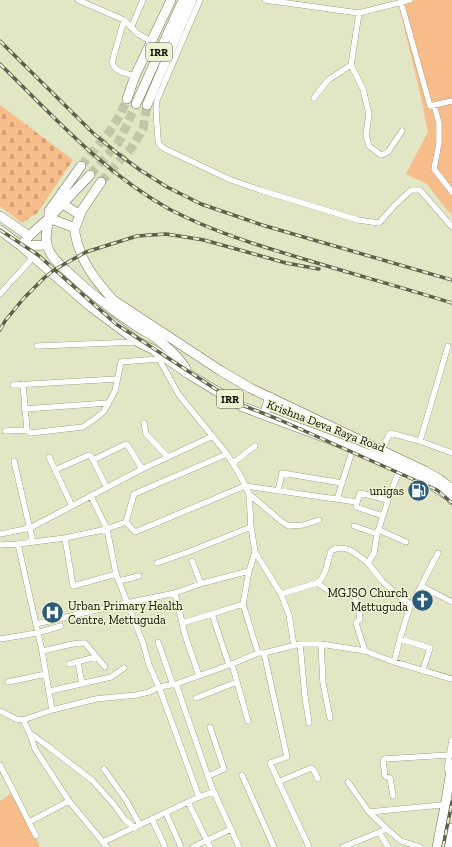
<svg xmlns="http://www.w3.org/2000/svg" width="452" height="847" viewBox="0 0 452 847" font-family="'Zilla Slab',serif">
	<defs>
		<pattern id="cemetery-stones" width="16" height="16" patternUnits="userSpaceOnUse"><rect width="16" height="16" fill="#f6bc8a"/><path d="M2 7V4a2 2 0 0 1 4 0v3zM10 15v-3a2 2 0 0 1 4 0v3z" fill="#d2a075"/></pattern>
	</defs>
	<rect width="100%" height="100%" fill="#e2e6c4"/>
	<path fill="#f6bc8a" d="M401 0H452V216L427 184 406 174 428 132 421 97 400 10Z
		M11 794 39 844V847H0V801Z"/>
	<path fill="url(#cemetery-stones)" d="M0 105 73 160 37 213 22 223 0 206Z"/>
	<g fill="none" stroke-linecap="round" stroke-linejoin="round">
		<path stroke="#c2c6a7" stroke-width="9" stroke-dasharray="9 4.5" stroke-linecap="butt" d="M81 166 110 131 120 115 127 99
			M90 175 118 143 125 129 136 104
			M101 182 132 147 143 129 147 105"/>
		<defs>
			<path id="minor" d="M78 0 124 20 138 34 151 41
				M200 0 157 100 156 109 158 139 159 144 163 148 231 180 260 190 358 220 379 223 394 206 411 190H420L452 227
				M265 0 359 13 410 0
				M401 2 430 106 452 101
				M124 20 112 62C115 73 126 73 135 76
				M131 28 143 0
				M351 65 363 89 369 114 366 135 369 146 381 155 388 152 402 131
				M314 98 328 80 351 65 359 13
				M434 105 439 123V143L434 169 452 192
				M0 294C11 281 23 270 33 257
				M37 346 137 342
				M155 352 179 395 227 454 241 477 249 494 251 527 255 552 249 571 243 604 258 653
				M23 384 27 430
				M13 385 117 379
				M24 409 108 403
				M144 423 146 434 168 457
				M5 431 27 430 30 433 83 427 96 418 104 411 115 391 121 362 158 359
				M420 441 448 346
				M381 451 390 433 420 441 452 453
				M49 457 72 506
				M93 460 126 444 128 446 142 469
				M14 461 33 542
				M233 463 255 446
				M400 468 388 500 377 534 374 553 368 563 382 581 396 594 411 605
				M55 470 89 455 91 456 107 488
				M278 491 282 473 342 483
				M249 494 281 521 289 526 303 525 319 520
				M91 496 107 529 116 574 143 643 149 665 159 687 199 797
				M337 499 353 448
				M357 502 360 493 388 500
				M126 522 135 532 245 486 357 502 356 507 383 516
				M354 526 377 534
				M379 530 406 542
				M0 534 30 528 142 469 213 436
				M65 538 73 586 116 574
				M18 544 42 651 52 710
				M0 545 18 544 65 538 107 529 126 522 134 494 227 454
				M255 552 281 594 289 615 294 646
				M438 553 421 586 452 602
				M192 561 201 584
				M157 563 191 551 251 527
				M119 581 139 576
				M317 583C322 586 328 591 334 593 339 595 344 593 350 594 357 595 359 612 360 619L356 623 365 651
				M175 593 185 635 199 676
				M281 594 317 583C327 576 327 561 331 551 345 542 357 555 368 563
				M212 614 229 665
				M182 623 212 614 243 604
				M36 624 127 603 175 593 203 583 249 571
				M0 639 37 633 61 626
				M400 639 430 648 423 670
				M158 642 173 685
				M300 644 305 697 309 723
				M321 644 323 683 330 718
				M42 651C53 649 74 642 85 643L105 667
				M264 653 287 757 270 763 309 847
				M78 662 82 684
				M394 662 400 639 410 606 411 605 421 586
				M69 664 96 657
				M232 664 248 721
				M8 682 46 674
				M176 684 212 788 239 847
				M50 691 111 677 124 668
				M196 698 237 682
				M0 711 16 719 23 720 52 710 96 699 136 695 149 692 159 687 176 684 232 664 258 653H264L300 644H321L365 651 394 662 452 679
				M23 720 30 734 35 749 69 801 107 847
				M31 734 49 747 93 781 115 806 125 820 135 828
				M0 765 36 836
				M104 769 126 800 140 825
				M447 769 452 740
				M242 775 274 847
				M208 776 224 769 210 727
				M278 782 311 768 313 769 318 779
				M348 782 369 812 387 829 401 841 420 847
				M393 796 390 778 385 776 383 761 384 759 449 755
				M188 802 210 847
				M369 812 441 805
				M166 813 181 847
				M152 819 165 847
				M29 822 69 801
				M379 832 388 847
				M103 842 199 797 213 792
				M193 847 231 829
				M343 847 387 829"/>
			<path id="primary" d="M127 99 135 76 171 0
				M136 104 183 0
				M147 105 192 0
				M81 166 49 211C49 213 49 215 49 217 49 226 44 233 47 244 49 256 60 265 69 273 89 292 112 310 136 326 142 330 150 334 156 338 167 347 179 357 186 369
				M63 204 80 215
				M0 216 29 236
				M49 218 75 228
				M0 230 21 246 91 307 138 342 154 350 190 375 243 407 353 448 417 475 450 497 452 500
				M21 246 29 236 49 218 90 175
				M21 246 47 245
				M80 251 77 242 75 233V228L82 210 101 182
				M83 258C90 274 102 287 113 300L221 371 250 388 425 471 439 479 452 489
				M264 415 270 397
				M437 847 446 801 452 764
				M448 847 452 828"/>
		</defs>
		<use href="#minor" stroke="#777a5c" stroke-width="6"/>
		<use href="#primary" stroke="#777a5c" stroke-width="10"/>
		<use href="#minor" stroke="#fff" stroke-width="5.5"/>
		<use href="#primary" stroke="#fff" stroke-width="9"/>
		<defs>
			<path id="rail" d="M0 41 93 133 117 153 140 170 167 187 201 204 262 225 452 280
				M0 64C53 116 104 173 169 209 213 232 260 246 307 260 356 275 404 288 452 303
				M0 230 38 255 116 324 237 403 280 420 437 490 452 503
				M0 330 5 321 24 298 44 278 54 270 86 252 137 236 166 234 204 240 286 263 319 269
				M443 847 452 802"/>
		</defs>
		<use href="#rail" stroke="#5e604d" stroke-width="3.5"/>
		<use href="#rail" stroke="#eff3d1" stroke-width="2" stroke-dasharray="6" stroke-linecap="butt"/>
	</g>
	<defs>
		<symbol id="fuel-disc" viewBox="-11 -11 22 22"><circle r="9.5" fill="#2b5b7a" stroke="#eff3d1"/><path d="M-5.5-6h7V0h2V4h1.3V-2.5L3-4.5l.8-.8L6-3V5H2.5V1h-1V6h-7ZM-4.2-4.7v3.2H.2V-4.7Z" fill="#fff"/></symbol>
		<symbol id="church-disc" viewBox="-11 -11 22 22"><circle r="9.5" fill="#2b5b7a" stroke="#eff3d1"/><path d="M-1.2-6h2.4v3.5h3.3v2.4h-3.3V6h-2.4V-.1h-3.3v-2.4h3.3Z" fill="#fff"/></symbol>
		<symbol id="hospital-disc" viewBox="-11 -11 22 22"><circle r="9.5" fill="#2b5b7a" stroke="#eff3d1"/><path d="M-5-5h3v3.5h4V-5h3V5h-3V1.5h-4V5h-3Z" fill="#fff"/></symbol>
	</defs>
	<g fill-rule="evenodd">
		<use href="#fuel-disc" x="406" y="478" width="25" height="25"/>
		<use href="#church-disc" x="410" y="588" width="25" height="25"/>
		<use href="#hospital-disc" x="40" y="600" width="25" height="25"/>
	</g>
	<g text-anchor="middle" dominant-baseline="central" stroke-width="3" stroke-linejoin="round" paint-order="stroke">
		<g fill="#eff3d1" stroke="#515342" stroke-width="1">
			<rect x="146" y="43" width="26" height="18" rx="3"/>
			<rect x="217" y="390" width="26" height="18" rx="3"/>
		</g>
		<g font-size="11" font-weight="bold" fill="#0d0e04">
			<text x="159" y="52">IRR</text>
			<text x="230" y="399">IRR</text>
		</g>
		<g font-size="12" fill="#0d0e04" stroke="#eff3d1">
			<text transform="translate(326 426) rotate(21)">Krishna Deva Raya Road</text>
		</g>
		<g font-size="12" fill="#0d0e04" stroke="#eff3d1" text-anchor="end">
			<text x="404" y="491">unigas</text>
			<text x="408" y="593">MGJSO Church<tspan x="408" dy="14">Mettuguda</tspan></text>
			<text x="68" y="606" text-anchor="start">Urban Primary Health<tspan x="68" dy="14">Centre, Mettuguda</tspan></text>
		</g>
	</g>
</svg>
